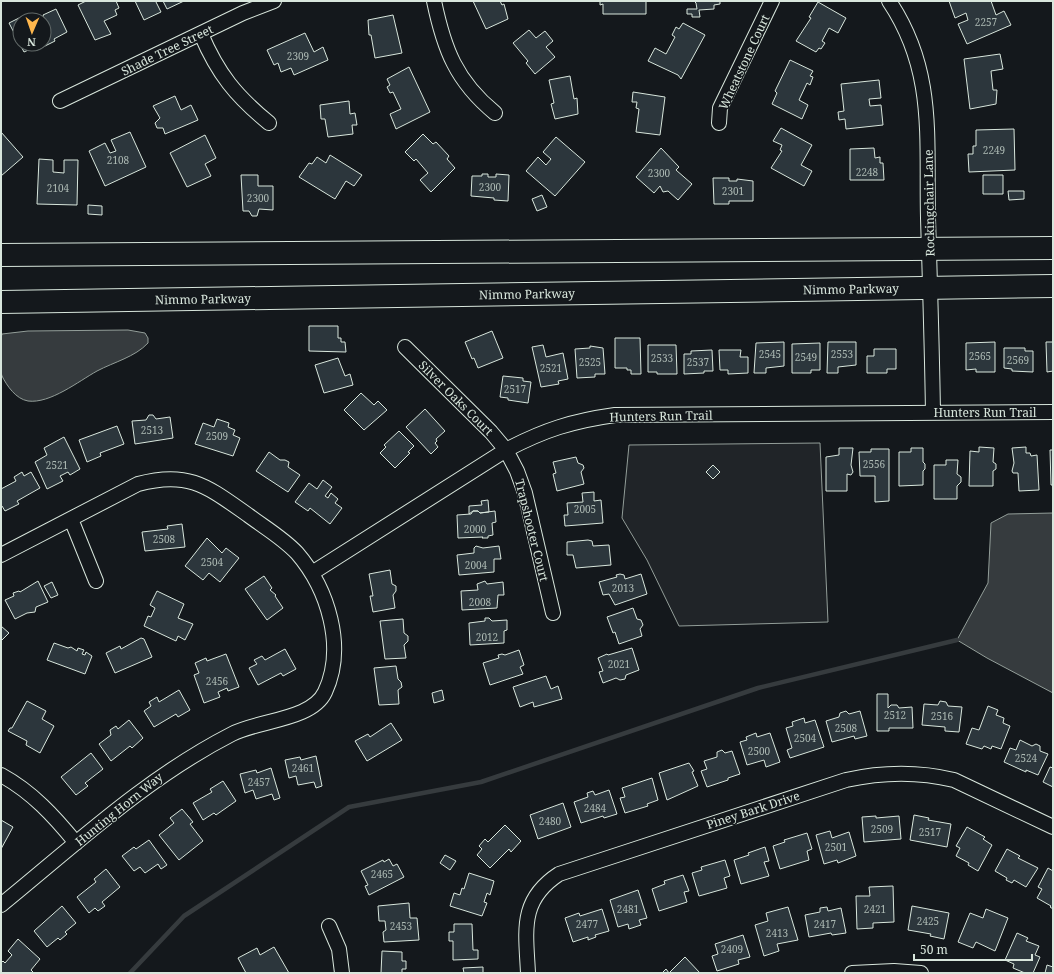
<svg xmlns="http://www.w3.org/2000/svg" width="1054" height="974" viewBox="0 0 1054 974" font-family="'Noto Serif',serif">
	<rect width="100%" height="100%" fill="#14181c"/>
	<path fill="#202428" stroke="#939e99" d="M820 443 828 622 679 626 647 560 622 518 629 445Z"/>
	<path fill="#363b3e" stroke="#939e99" d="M128 330 145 333 148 338V343C135 357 114 362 97 371 79 381 50 404 28 401 16 399 7 386 2 376 0 371 0 340 2 334L28 331Z
		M1053 513V693L987 658 957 640 988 583 991 523 1008 514Z"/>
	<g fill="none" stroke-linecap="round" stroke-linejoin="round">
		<path stroke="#363b3e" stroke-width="4.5" d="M130 973 184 916 349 807 481 782 758 688 957 640"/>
	</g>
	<path fill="#2c363c" stroke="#d8e6dc" d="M86 1H116L119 8 115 10 117 15 104 21 111 34 95 40 78 5Z
		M135 1H157L156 2 161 12 144 20Z
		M163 1H184L167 9Z
		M473 1H500L502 5 504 4 508 19 486 29Z
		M600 1H646V14H603V4L600 5Z
		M694 1H720V4L714 5V9L699 10 700 17H692V14H687V9H697L696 3Z
		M949 1H991L996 15 1004 11 1011 25 967 44 958 24 968 20 966 13 955 18Z
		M818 2 846 18 838 33 829 28 822 41 825 43 821 49 819 48 816 52 796 41 811 18 809 17Z
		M56 9 67 32 54 39 55 41 37 50 35 47 24 52 9 23 23 16 25 20H20V44H44V20H40L44 18 43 15Z
		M393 15 402 53 375 58 371 35H369L368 20Z
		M683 23 705 35 681 79 678 75 648 61 655 48 666 54 675 37 672 35 676 27 679 29Z
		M529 30 536 38 545 31 553 41 546 47 555 57 535 74 526 63 528 61 513 43Z
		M305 33 314 52 323 47 328 60 294 75 291 68 281 72 278 63 274 65 267 50Z
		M1000 54 1003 69 991 71 993 90H997L996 104 970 109 964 59Z
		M790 60 813 71 810 76 813 77 810 85 807 83 799 100 808 105 802 119 772 104 777 93 775 91Z
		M409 67 430 112 396 129 390 114 401 109 393 92 390 93 387 87 390 85 387 79Z
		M570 76 574 99 577 98 578 114 555 119 551 104 554 103 549 80Z
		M879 80 881 98 869 99 870 106 881 105 883 125 846 129 845 119 839 120 838 112 844 111 841 84Z
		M633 92 665 97 660 135 636 132 639 109 636 108 637 102H632Z
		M175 96 181 110 191 105 198 120 165 134 163 128H157L155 123 160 118 153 106Z
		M349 101 350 114 355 113 357 125H352L353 134 328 137 325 119H321L320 105Z
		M781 128 812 145 801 165 812 171 804 186 771 168 782 151 780 150 782 145 773 141Z
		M1014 129 1015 170 969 172 968 154H973V146H976V130Z
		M1 132 23 157 1 176Z
		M130 132 146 167 105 186 89 151 105 143 110 153 116 151 111 140Z
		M423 134 433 144 436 142 449 156 447 159 455 168 431 192 420 180 428 173 416 159 414 161 405 152Z
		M205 135 216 158 205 164 211 176 187 187 170 153Z
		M556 137 585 162 555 196 526 171 538 157 546 165 551 159 543 152Z
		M661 148 679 167 676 170 692 184 678 200 668 191 663 192 660 186 654 193 636 177Z
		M874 148 875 158 880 157V163H883L884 180H850V149Z
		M330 155 362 175 354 186 346 181 335 199 299 177 309 163 312 164 317 157 326 163Z
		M39 159 53 160V172L64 173V160H78L77 205 37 204Z
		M482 174H488V177H496V174L509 175 508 201 494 200V198L471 196 472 176H482Z
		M241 175H258V186H273V210L259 209 257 216H252L249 211H243Z
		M983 175H1003V194H983Z
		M713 178H729V181H737V179L753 181V201H729V204H714Z
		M1008 191H1024V199L1009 200Z
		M542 195 547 207 537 211 532 199Z
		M88 205 102 206V215L88 214Z
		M309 326H338V338H341V342H345L346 352 309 351Z
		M492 331 503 358 478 368 474 358 472 359 465 342Z
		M615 338H640L641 374H631V370H627V368H615Z
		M784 342V366L766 368V373H754L756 343Z
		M828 342H856V365L838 367V373H827Z
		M995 342V372H976V369L966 370V343Z
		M1046 342H1053V371L1047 372Z
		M820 343V370H811V373H792V344Z
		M543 345 546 357 563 353 568 379 558 381 559 384 541 387 532 347Z
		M648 345H676L677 374H657V372H648Z
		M590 346 603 348 605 374H595V377L577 378 575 349 590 348Z
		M1004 348H1025V351H1033V372L1012 371V369L1004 368Z
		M874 349H896V369H887V373H867V356H874Z
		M712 350 713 371H704V373L684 374V354H691V351Z
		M719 350H741L740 357H748V373L728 374V370H720Z
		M338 358 345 376 350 374 353 385 324 393 315 365Z
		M503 376 523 378V381L531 382 528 403 508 400V398L500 397Z
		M361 393 374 405 378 401 387 410 364 430 344 410Z
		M425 409 445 431 436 439 437 441 435 443 438 447 431 454 406 427Z
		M149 415H153L156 419 170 417 173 438 135 444 132 421 146 420Z
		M217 419 229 423 228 427 235 430 233 435 240 438 233 456 195 444 203 423 214 427Z
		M117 426 124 444 100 453 101 456 87 462 79 440Z
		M399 431 414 446 408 452 410 453 395 468 380 453 386 447 384 445Z
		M64 437 80 469 70 475 68 472 60 476 63 481 47 489 35 462 47 455 44 448Z
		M979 447 994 448 993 462 996 464V469L993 471V486H969L970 451 979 452Z
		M1026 447V453H1030L1031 456 1037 455 1039 490 1019 491 1018 473H1013L1012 471 1014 463 1012 448Z
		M839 448H853L851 465 853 472 851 475 847 474V491H826V457L839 455Z
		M911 448H923V462L925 464V469L923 471V485L899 486V452H911Z
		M871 449H889V501L875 502V476H860L859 452H871Z
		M1050 450H1053V485H1051Z
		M269 452 280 460H285L289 462 288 467 300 475 288 492 256 471Z
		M576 457 578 463 583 465 584 468 581 472 584 484 557 491 553 474 556 473 553 462Z
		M946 460H958L957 474 961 477V482L957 486V499H934V465H946Z
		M713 465 720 472 713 479 706 472Z
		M22 472 24 476 31 472 40 488 17 501 19 504 5 511 2 506 1 507V489L16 481 14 477Z
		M323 480 332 487 325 496 328 498 331 493 338 499 335 503 342 508 330 524 310 508 308 511 295 502 309 483 317 489Z
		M594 492V501L601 500 603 523 565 526 564 515H568L567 503 583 502 582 493Z
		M488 500 489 512 480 513 478 511H473L469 514V506L482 505 481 501Z
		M473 511H478L480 513 495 511 496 522 492 523 493 535 488 536V538H482L483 537 458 538 457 515 471 514Z
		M182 524 185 547 145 551 142 532 168 529 167 526Z
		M207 538 222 553 226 548 239 558 220 582 209 573 203 580 185 566Z
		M588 540 592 541 593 546 609 545 611 565 576 568 573 555H567V542Z
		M476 546 483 548 499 546 501 559H494V572L459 575 457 555 474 553V548Z
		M390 570 392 584 396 586V591L393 595 395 608 373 612 370 596H373L369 574Z
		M620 574 624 575 625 579 641 574 647 594 615 605 609 594 603 595 599 582 617 577 616 575Z
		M264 576 272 588 270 590 276 595 275 596 283 608 267 620 245 589Z
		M38 581 48 602 36 607 35 612 27 613 15 619 5 600 14 596 13 593 19 591 20 592Z
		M485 581 487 584 503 582 504 595H498L497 608 462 610 461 591 478 590 477 584Z
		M52 582 58 595 51 598 44 586Z
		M157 591 184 604 178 618 193 624 185 640 178 636 176 641 144 626 148 616 151 617 155 608 150 605Z
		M633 608 637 619 641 620 643 625 640 629 642 636 619 644 615 632 613 633 607 617Z
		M485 618H489L492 621 507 620V630L504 631V643L470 645 469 623 485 621Z
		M403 619 404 633 408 636V641L404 645 406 658 385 659 380 621Z
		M1 626 9 633 1 641Z
		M141 638 144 639 152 657 115 673 106 653 120 646 121 649Z
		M54 643 68 648 71 647 77 651 78 648 84 650 82 654 85 655 86 652 92 656 85 674 47 660Z
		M632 648 639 670 626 675 625 679 620 680 616 678 603 683 599 672 603 671 598 658 607 654 608 655Z
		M285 649 296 669 283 676 281 673 258 685 249 668 257 664 254 660 262 656 265 660Z
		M519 650 524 665 520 667 523 674 490 685 483 663 499 658 498 655 502 654 505 655Z
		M226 654 239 687 228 691 227 688 218 692 220 697 204 703 194 675 199 673 195 663 206 658 207 661Z
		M396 666 398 679 401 682 402 687 398 690 399 704 379 705 374 668Z
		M546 676 551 689 558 686 562 699 534 707 533 702 520 707 513 687Z
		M179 690 190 710 178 717 176 714 154 727 144 711 151 706 149 702 157 697 159 702Z
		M442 690 444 700 434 703 432 693Z
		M877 694H888V708L891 705H897L899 708 912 707 913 728H889V731H877Z
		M27 701 46 711 42 719 54 726 40 753 26 745 27 741 8 731 10 728H12Z
		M940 701 946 702 948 706 962 707 959 732 945 731V727L922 725 924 704 938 705Z
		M988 706 998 710 996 715 1004 718 1003 723 1010 726 1001 749 992 746 991 749 984 746 982 749 966 744 972 728 979 730Z
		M846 711 849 714 860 711 867 736 855 739 854 736 832 742 826 721 839 717 840 713Z
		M804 718 805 723 815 720 824 747 790 758 787 750 792 748 786 728 793 726 792 722Z
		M129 720 143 738 132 748 130 746 111 761 99 744 111 735 110 730 116 726 118 729Z
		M391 723 402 740 367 761 355 741 368 734 370 737Z
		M756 733 757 737 770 733 780 762 766 767 764 760 747 765 740 742 747 740 746 737Z
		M1020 740 1032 746 1036 744 1040 746V751L1048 754 1038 775 1026 770V772L1004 762 1010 748 1016 750Z
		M722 750 725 753 732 751 740 774 728 778V780L707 787 701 771 707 769 704 761 717 757V752Z
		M91 753 103 769 85 783 88 786 76 795 61 777Z
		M316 756 322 786 316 788 314 782 298 785 296 776 289 778 285 760 300 757 301 760Z
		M689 763 694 771 692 772 698 786 667 800 659 773Z
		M1050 767 1053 768V787L1043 782Z
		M271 768 280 798 274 800 272 794 256 799 253 790 245 793 240 774 256 770 257 773Z
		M652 778 658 800 647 804 648 806 625 813 620 798 625 797 622 788Z
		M223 781 236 801 216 815 214 813 203 820 193 803 212 792 210 789Z
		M609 790 617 814 604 818 603 816 581 823 574 802 588 797 587 793 593 791 595 795Z
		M563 803 571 827 538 839 530 815Z
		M182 809 193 822 190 824 203 841 179 860 159 835 174 823 170 818Z
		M914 815 929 818 928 820 951 824 947 847 910 840Z
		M876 816V818L899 816 901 839 864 842 862 817Z
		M1 820 13 827 1 849Z
		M505 825 521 841 511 852 509 849 490 868 477 855 482 849 479 846 485 839 488 842Z
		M967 827 985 837 983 839 992 845 978 871 968 865 969 863 956 856 960 848 956 846Z
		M830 831 832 838 849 832 856 856 838 863 837 860 824 864 816 835Z
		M807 833 812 849 807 851 809 860 780 869 773 846 785 842 784 840Z
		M149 840 167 865 161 869 158 864 145 873 140 867 134 871 122 856 134 847 136 849Z
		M765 847 769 861 764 862 769 876 741 884 734 860 749 855 748 853Z
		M1007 849 1020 856 1018 858 1038 868 1026 887 1014 880 1012 883 1006 880 1007 878 995 871Z
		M445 855 456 861 450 870 440 863Z
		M389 859 393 866 397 864 404 877 369 895 365 886 368 885 361 871 383 860 384 862Z
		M725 860 730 876 724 878 727 888 699 896 692 873 702 870 701 867Z
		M1048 868 1053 871V909L1050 907 1051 906 1037 898 1042 889 1038 887Z
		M106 869 120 887 102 902 105 906 98 911 95 908 89 913 77 897 96 882 94 879Z
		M469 873 494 881 490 895 487 893 484 902 487 903 482 916 450 906 454 893 460 895 462 888 464 889Z
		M683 875 689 891 684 892 687 902 659 911 652 889 665 884 664 881Z
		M893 886 894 922 873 923V928L857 929 856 896H870L869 887Z
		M638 890 647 918 639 920 641 925 629 929 628 924 618 927 610 900Z
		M409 903 410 918H417L419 940 384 942 383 932 386 930 385 921H379L378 906Z
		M62 906 76 923 65 932 67 934 60 940 58 938 47 947 34 931Z
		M912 906 949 913 944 939 930 936 931 934 908 930Z
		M788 907 798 940 777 944 779 951 764 956 755 925 768 921 766 913Z
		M827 907 828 911 841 908 846 933 832 935 831 933 809 937 805 915 820 912V908Z
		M602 909 609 931 595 935 596 937 588 940V937L573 942 565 918 579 913 580 916Z
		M986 909 1008 918 995 951 976 942 973 948 958 942 970 913 983 918Z
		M454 924H472L473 950H478V959L453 960V941H449V932H454Z
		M1017 933 1028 938 1026 941 1039 946 1035 955 1040 957 1033 973H1025L1013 968 1014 964 1005 960Z
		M743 935 750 957 738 960 739 964 717 971 712 956 718 954 715 944Z
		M18 939 40 959 31 970 34 973H1V963L3 961 5 963 12 955 8 951Z
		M274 947 289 973H246L238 958 257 948 260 955Z
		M382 951 402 952V961H406V969H402V973H381Z
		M685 957 700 973H662L666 969 669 973Z
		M1047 965 1053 967V965V973H1045Z
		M483 967V973H464L463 968Z"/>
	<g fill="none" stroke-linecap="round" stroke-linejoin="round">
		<defs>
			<path id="street" d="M434 1C444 49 456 81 495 113
				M889 1C936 71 926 138 928 218 930 283 932 348 933 413
				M201 34C218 74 236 96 269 123
				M60 101 243 13 274 1
				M719 123 720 108 772 1
				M405 347 491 432 506 450 517 471 525 493 553 613
				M71 519 96 581
				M1 555 138 484C189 470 208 487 248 515 264 527 283 538 297 553 328 589 346 647 325 692 312 720 259 720 232 734 146 778 76 844 1 905
				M312 573 506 450C544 430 572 421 615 415L1053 412
				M1 775C32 792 54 816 76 843
				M329 926 339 949 342 973
				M528 973C526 931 519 900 559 874L846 780C882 772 917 771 954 780L1053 827
				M852 973 894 971 921 973"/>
			<path id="highway" d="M1 255 1053 248
				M1 302 1053 286"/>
		</defs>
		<use href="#street" stroke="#d8e6dc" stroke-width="16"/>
		<use href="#highway" stroke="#d8e6dc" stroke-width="24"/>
		<use href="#street" stroke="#14181c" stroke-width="14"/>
		<use href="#highway" stroke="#14181c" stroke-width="22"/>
	</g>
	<g text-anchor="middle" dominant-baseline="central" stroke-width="3" stroke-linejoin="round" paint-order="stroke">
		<g font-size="10" fill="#adbab4">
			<text x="986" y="22">2257</text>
			<text x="298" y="56">2309</text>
			<text x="994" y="150">2249</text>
			<text x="118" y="160">2108</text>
			<text x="867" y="172">2248</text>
			<text x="659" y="173">2300</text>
			<text x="490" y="187">2300</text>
			<text x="58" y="188">2104</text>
			<text x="733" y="191">2301</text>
			<text x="258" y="198">2300</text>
			<text x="770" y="354">2545</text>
			<text x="842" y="354">2553</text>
			<text x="980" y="356">2565</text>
			<text x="806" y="357">2549</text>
			<text x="662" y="358">2533</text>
			<text x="1018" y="360">2569</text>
			<text x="590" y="362">2525</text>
			<text x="698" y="362">2537</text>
			<text x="551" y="368">2521</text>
			<text x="515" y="389">2517</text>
			<text x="152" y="430">2513</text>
			<text x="217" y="436">2509</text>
			<text x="874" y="464">2556</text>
			<text x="57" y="465">2521</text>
			<text x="585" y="509">2005</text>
			<text x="475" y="529">2000</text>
			<text x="164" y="539">2508</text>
			<text x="212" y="562">2504</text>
			<text x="476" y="565">2004</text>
			<text x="623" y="588">2013</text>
			<text x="480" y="602">2008</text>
			<text x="487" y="637">2012</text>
			<text x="619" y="664">2021</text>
			<text x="217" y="681">2456</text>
			<text x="895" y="715">2512</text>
			<text x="942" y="716">2516</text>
			<text x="846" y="728">2508</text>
			<text x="805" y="738">2504</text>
			<text x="759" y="751">2500</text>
			<text x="1026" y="758">2524</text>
			<text x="303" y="768">2461</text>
			<text x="259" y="782">2457</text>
			<text x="595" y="808">2484</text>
			<text x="550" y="821">2480</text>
			<text x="882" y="829">2509</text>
			<text x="930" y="832">2517</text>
			<text x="836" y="847">2501</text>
			<text x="382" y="874">2465</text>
			<text x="628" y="909">2481</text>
			<text x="875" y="909">2421</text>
			<text x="928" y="921">2425</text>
			<text x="587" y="924">2477</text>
			<text x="825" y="924">2417</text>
			<text x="401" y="926">2453</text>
			<text x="777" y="933">2413</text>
			<text x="732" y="949">2409</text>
		</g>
		<g font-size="12" fill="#d8e6dc" stroke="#14181c">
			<text transform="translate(167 50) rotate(-26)">Shade Tree Street</text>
			<text transform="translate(744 62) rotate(-65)">Wheatstone Court</text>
			<text transform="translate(929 203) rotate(-91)">Rockingchair Lane</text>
			<text transform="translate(851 289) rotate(-1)">Nimmo Parkway</text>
			<text transform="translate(527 294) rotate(-1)">Nimmo Parkway</text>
			<text transform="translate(203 299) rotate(-1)">Nimmo Parkway</text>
			<text transform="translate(456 398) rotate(45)">Silver Oaks Court</text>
			<text x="985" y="412">Hunters Run Trail</text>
			<text transform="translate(661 416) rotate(-1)">Hunters Run Trail</text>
			<text transform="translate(532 530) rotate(76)">Trapshooter Court</text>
			<text transform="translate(119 809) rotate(-39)">Hunting Horn Way</text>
			<text transform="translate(753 810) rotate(-18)">Piney Bark Drive</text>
		</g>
	</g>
	<rect width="1054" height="974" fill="none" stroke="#d8e6dc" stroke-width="4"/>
	<g transform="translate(32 32) rotate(182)"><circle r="19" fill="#14181c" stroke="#626a69"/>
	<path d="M0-3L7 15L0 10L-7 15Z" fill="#ffb74d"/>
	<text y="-6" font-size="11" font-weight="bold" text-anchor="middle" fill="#d8e6dc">N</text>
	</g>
	<path d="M914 954v6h118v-6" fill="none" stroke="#d8e6dc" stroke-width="2"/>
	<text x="920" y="954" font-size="12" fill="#d8e6dc" stroke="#14181c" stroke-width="3" paint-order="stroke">50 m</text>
</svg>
